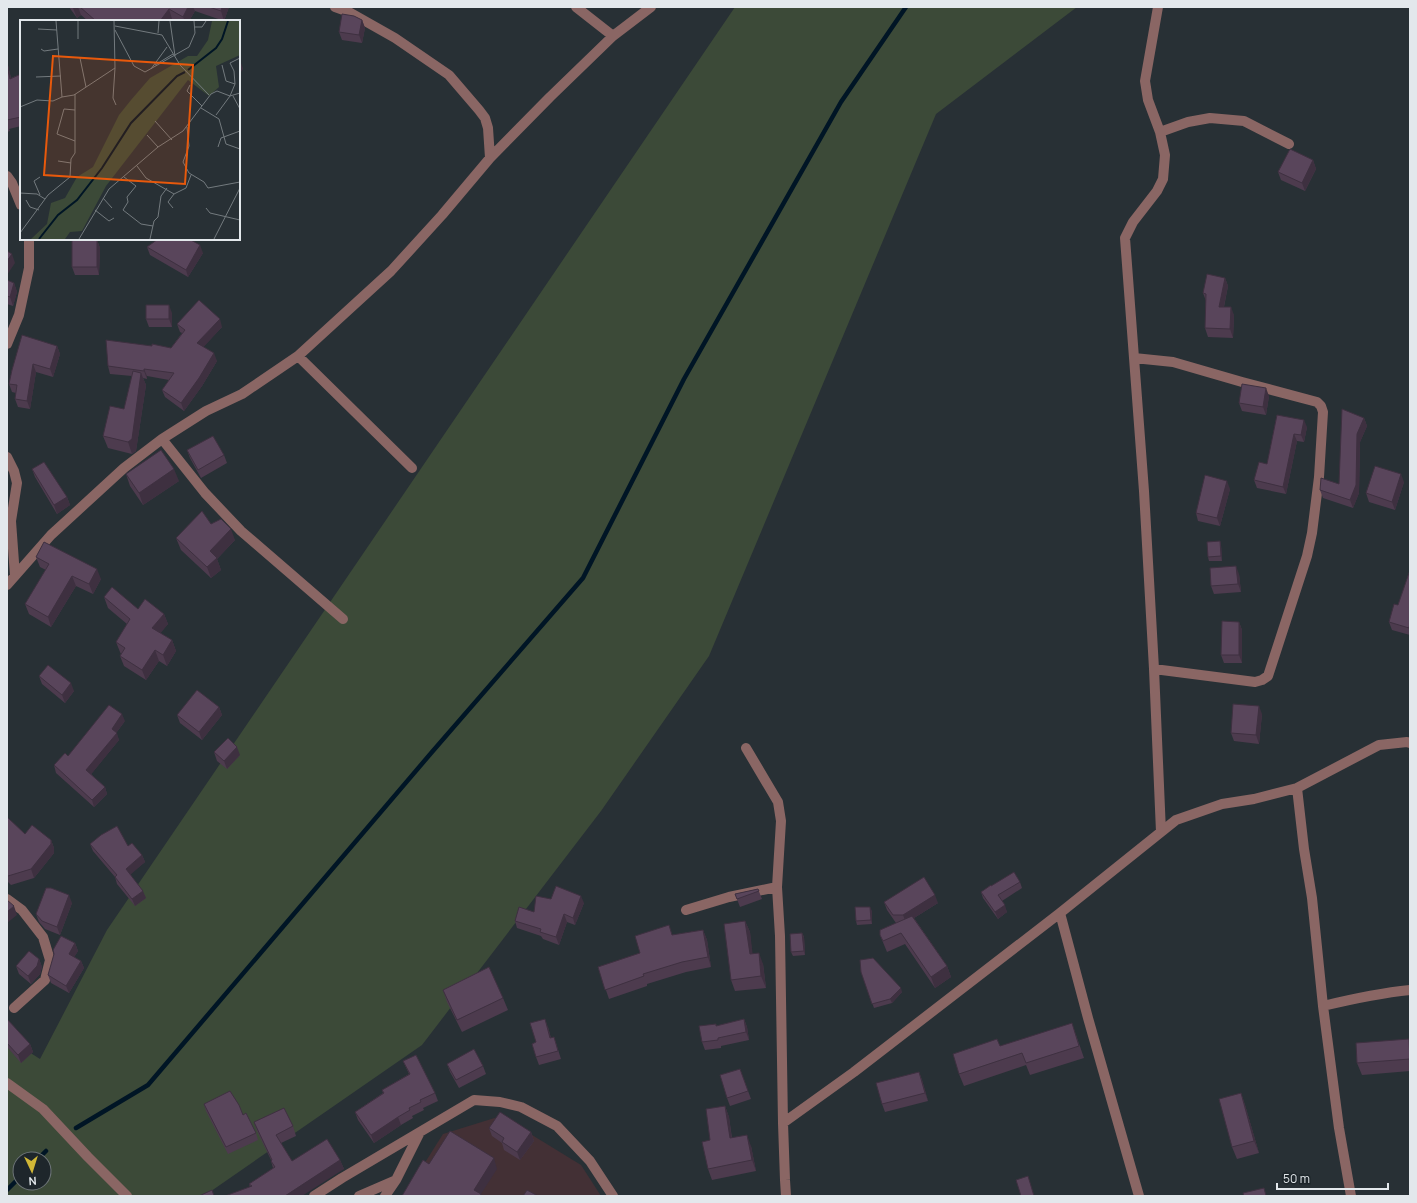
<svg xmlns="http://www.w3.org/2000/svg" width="1417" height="1203" viewBox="0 0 1417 1203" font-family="Manrope,sans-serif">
	<rect width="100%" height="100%" fill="#283035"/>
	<path fill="#433035" d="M501 1116 581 1165 601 1196H404L443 1134Z"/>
	<path fill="#3c4a38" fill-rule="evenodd" d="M735 7H1077L936 114 709 656 601 811 422 1045 204 1196H7V1038L40 1059 107 930ZM20 1159H44V1183H20Z"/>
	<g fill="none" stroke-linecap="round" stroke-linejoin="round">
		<path stroke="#001525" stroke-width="4.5" d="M76 1128 148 1085 432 752 583 578 684 379 841 102 906 7
			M38 1159 46 1151
			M7 1190 20 1177"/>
		<path stroke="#8a6664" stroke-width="10" d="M335 7 349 12 395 38 449 75 479 110 485 118 488 128 490 158
			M576 7 613 36
			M1158 7 1145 81 1148 100 1160 132 1165 155 1163 179 1157 191 1133 222 1125 238 1144 491 1154 669 1161 832
			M1160 132 1188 122 1210 118 1244 121 1289 144
			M7 176 12 183 21 205
			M7 344 19 315 29 268V239
			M298 356 412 468
			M1134 358 1173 362 1242 382 1317 402 1321 406 1323 412 1319 477 1312 533 1307 556 1268 676 1262 680 1255 682 1154 669
			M162 439 205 493 241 531 343 619
			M7 457 14 471 17 483 11 521 15 576
			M7 585 51 535 124 468 162 439 206 411 242 394 298 356 391 271 442 215 490 158 550 97 613 36 651 7
			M746 748 778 802 781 821 777 887 780 936 783 1123
			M1297 788 1379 745 1407 742 1410 743
			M7 899 22 910 43 937 50 960 45 980 14 1008
			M686 910 729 897 777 887
			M1060 913 1088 1018 1139 1196
			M1323 1006C1352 999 1380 993 1410 990
			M7 1083 43 1109 88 1157 127 1196
			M314 1196 342 1178 474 1100 500 1102 521 1107 557 1126 590 1161 613 1196
			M359 1196 396 1180
			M385 1196 396 1180 420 1132
			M786 1196 785 1180 783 1123 854 1072 1060 913 1176 820 1222 804 1254 799 1297 788 1304 849 1312 898 1323 1006 1339 1128 1351 1196"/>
	</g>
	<path fill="#4d3b4e" d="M69 7H229L224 21 195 11 189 21H176L172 19 171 21H88L81 15 77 18Z
		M362 20 365 28 362 43 342 40 339 32Z
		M7 61 11 78 21 74V126L9 129 10 131 7 132Z
		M1313 160 1316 169 1305 191 1281 180 1278 172Z
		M97 240 100 248 99 275H75L72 267Z
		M147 247 203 253 188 277 150 255Z
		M1225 278 1228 286 1224 307 1234 315 1233 338 1208 337 1205 328 1206 301 1203 293Z
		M7 280 14 283 17 292 13 306 7 304Z
		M172 313V327H149L146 319Z
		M177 324 222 327 203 347 217 361 202 386 184 411 165 397 162 390 169 380 147 376V379L143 378 146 385 136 451 132 454 108 448 103 436 124 409 132 376 110 374 108 366 152 346 171 348 182 333 180 332Z
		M57 346 60 354 53 377 36 372 30 409 18 407 15 399 16 393 12 392 9 384 12 370Z
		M1269 396 1266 415 1242 411 1239 403Z
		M1277 415 1307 427 1304 442 1297 441 1286 494 1257 488 1254 480 1267 464Z
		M1364 418 1367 426 1360 442 1359 493 1353 508 1323 498 1320 490 1339 484Z
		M187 450 224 455 227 463 201 478 190 458Z
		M32 469 67 497 70 505 57 514 35 477Z
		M126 474 179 481 143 505 130 486Z
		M1404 482 1395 510 1369 502 1366 493Z
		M1230 489 1220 526 1198 521 1196 513Z
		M211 524 235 540 217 559 221 570 211 578 181 550 176 538Z
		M1220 541 1221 545 1222 561H1209L1208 557Z
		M36 557 101 579 93 594 76 586 51 627 29 614 25 604 46 570 40 567Z
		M1410 570V635L1392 630 1389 622 1398 605Z
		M1239 574 1241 592 1214 594 1211 586Z
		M104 597 138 609 164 614 168 624 160 633 172 640 176 651 167 666 159 661 146 680 124 666 120 656 121 654 120 652 116 642 127 624 108 608Z
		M1239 622 1242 630V663H1224L1221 655Z
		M39 676 74 691 65 703 42 684Z
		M219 707 222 715 202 740 180 723 177 715Z
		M1262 714 1259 744 1234 741 1231 733Z
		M125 721 116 733 119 740 91 774 105 787 107 794 94 807 56 773 54 765 68 756Z
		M214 752 240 755 227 769 217 761Z
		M7 817 25 834 51 840 54 848V853L34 878 11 885 7 881Z
		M90 844 128 846 142 855 145 862 130 874 146 898 135 906 117 884 115 877 93 851Z
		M1020 882 1022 888 1002 901 1007 912 998 919 983 898 981 892 991 886Z
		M758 889 762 899 740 907 735 894Z
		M551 899 584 903 575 925 567 922 559 945 543 939 541 936 517 928 515 921 534 912Z
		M884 902 938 903 914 918 947 966 951 977 935 988 905 944 887 952 880 935 896 923 887 910Z
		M72 903 60 935 45 929 39 922 36 914Z
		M872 911V924L857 925 856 921Z
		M745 921 750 932 752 954 763 964 766 988 735 991 731 980Z
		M703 930 707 940 711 967 686 972 647 984V986L609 999 598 967 640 953 672 935Z
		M802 933 804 937 805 955 793 956 791 952Z
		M75 943 78 951 74 957 81 961 84 968 69 993 51 983 48 975Z
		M39 959 42 967 40 974 31 984 19 974 16 966Z
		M861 972 902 992 892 1003 874 1008Z
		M443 990 503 998 508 1010 462 1032 447 1002Z
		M7 1019 30 1044 33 1052 21 1063 8 1048 7 1049Z
		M744 1019 747 1027 749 1040 721 1046V1048L705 1050 702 1042 716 1024V1026Z
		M548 1027 551 1038 554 1037 561 1059 539 1065 536 1057V1042Z
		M1076 1035 1084 1058 1030 1075 1026 1065 964 1086 959 1074 1000 1046Z
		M1410 1043V1071L1362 1075 1357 1063Z
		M403 1061 435 1093 438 1101 423 1108 424 1110 412 1116 413 1118 401 1125 374 1143 358 1120 355 1112 383 1093 382 1090 409 1074Z
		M447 1064 483 1066 486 1074 459 1088 450 1072Z
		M740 1069 751 1099 730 1106 727 1098Z
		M919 1072 922 1080 928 1101 885 1112 882 1104Z
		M1241 1093 1245 1105 1259 1153 1237 1159 1232 1147Z
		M204 1104 243 1115 256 1133 258 1140 228 1154 206 1111Z
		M725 1106 729 1117 732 1138 751 1146 756 1171 712 1180 708 1169 710 1140Z
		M254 1122 293 1126 296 1136 281 1143 292 1161 340 1160 344 1169 250 1187 249 1184 273 1168 271 1161V1160L257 1131Z
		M489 1128 531 1132 534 1141 520 1160 504 1150 502 1143 492 1136Z"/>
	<path fill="#3e3040" d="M75 7H78L81 15 77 18 73 8Z
		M188 7H193L195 11 189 21H185L183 17Z
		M222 7H229L224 21 221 11Z
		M169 9 172 19 171 21H160Z
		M362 20 365 28 362 43 359 35Z
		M239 37 241 44 239 49Z
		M240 60 243 69 239 75V63Z
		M7 61 13 88 10 79 7 66Z
		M1313 160 1316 169 1305 191 1302 183Z
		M97 240 100 248 99 275 97 267Z
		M200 245 203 253 188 277 186 270Z
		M12 254 15 263 7 275V261Z
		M1225 278 1228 286 1222 315 1219 307Z
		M14 283 17 292 13 306 10 297Z
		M169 305 172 313V327L169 319Z
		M1231 307 1234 315 1233 338 1230 329Z
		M220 319 222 327 200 351 197 343Z
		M57 346 60 354 53 377 50 369Z
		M214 353 217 361 202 386 184 411 181 403Z
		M33 364 36 372 30 409 27 401Z
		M144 369 147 376V379L144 371Z
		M141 373 146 385 136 451 132 454 128 442Z
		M1266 388 1269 396 1266 415 1263 407Z
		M1364 418 1367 426 1360 442 1359 493 1353 508 1350 500 1357 434Z
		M1304 420 1307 427 1304 442 1301 435Z
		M1294 434 1297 441 1286 494 1283 487Z
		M174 469 179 481 143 505 139 493Z
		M1401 474 1404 482 1395 510 1392 502Z
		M1227 481 1230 489 1220 526 1217 518Z
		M67 497 70 505 57 514 54 505Z
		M231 529 235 540 217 559 221 570 211 578 207 567 210 551Z
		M1220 541 1221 545 1222 561 1221 556Z
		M1236 566 1239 574 1241 592 1238 584Z
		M97 569 101 579 93 594 89 584Z
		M72 576 76 586 51 627 48 617Z
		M164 614 168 624 156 639 152 628Z
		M1239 622 1242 630V663L1239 655Z
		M172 640 176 651 167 666 163 655Z
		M155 650 159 661 146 680 142 670Z
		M71 683 74 691 65 703 62 695Z
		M1259 706 1262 714 1259 744 1256 735Z
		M219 707 222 715 202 740 199 732Z
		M122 714 125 721 114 736 112 729Z
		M117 733 119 740 89 777 86 770Z
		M237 747 240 755 227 769 224 761Z
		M105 787 107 794 94 807 92 800Z
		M51 840 54 848V853L34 878 31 869Z
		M142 855 145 862 129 876 126 869Z
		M143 891 146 898 135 906 132 899Z
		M69 895 72 903 60 935 57 927Z
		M935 895 938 903 906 923 903 915Z
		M581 896 584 903 575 925 573 918Z
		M1005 905 1007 912 998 919 995 912Z
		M14 906 17 915 7 923V912Z
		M870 907 872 911V924L871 920Z
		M564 914 567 922 559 945 556 937Z
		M745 921 750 932 754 965 750 954Z
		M703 930 707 940 711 967 708 957Z
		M802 933 804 937 805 955 804 951Z
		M75 943 78 951 72 961 69 954Z
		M759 953 763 964 766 988 761 976Z
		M39 959 42 967 40 974 31 984 28 976Z
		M81 961 84 968 69 993 66 986Z
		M947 966 951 977 935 988 931 977Z
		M901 988 902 992 892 1003 890 999Z
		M545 1019 548 1027 553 1047 550 1038Z
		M744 1019 747 1027 749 1040 746 1032Z
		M30 1044 33 1052 21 1063 18 1055Z
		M919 1072 922 1080 928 1101 925 1093Z
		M1241 1093 1245 1105 1259 1153 1254 1141Z
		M725 1106 729 1117 733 1149 730 1138Z
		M398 1117 401 1125 374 1143 371 1135Z
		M531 1132 534 1141 520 1160 517 1152Z
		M747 1135 751 1146 756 1171 752 1160Z
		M494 1158 497 1169 481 1194 482 1196H476L474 1190Z
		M340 1160 344 1169 302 1196H285Z"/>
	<path fill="#59455b" stroke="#3e3040" d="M80 7H188L183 17 169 9 160 21H96Z
		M209 7H222L221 11Z
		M342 14 354 16 362 20 359 35 339 32Z
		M7 66 10 79 21 74V117L7 120Z
		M1290 149 1313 160 1302 183 1278 172Z
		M158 239H189L200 245 186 270 147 247Z
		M72 240H97V267H72Z
		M7 251 12 254 7 261Z
		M1207 274 1225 278 1219 307H1231L1230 329 1205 328 1206 294 1203 293Z
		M7 280 14 283 10 297 7 296Z
		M199 300 220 319 197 343 214 353 199 378 181 403 162 390 174 373 144 369V371L108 366 106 340 152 346V344L171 348 185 330 177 324Z
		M146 305H169V319H146Z
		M22 335 57 346 50 369 33 364 27 401 15 399 17 385 9 384 12 370Z
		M133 371 141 373 132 439 128 442 103 436 110 406 124 409Z
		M1242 384 1266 388 1263 407 1239 403Z
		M1342 409 1364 418 1357 434 1356 485 1350 500 1320 490 1321 478 1339 484Z
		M1277 415 1304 420 1301 435 1294 434 1283 487 1254 480 1259 462 1267 464Z
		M213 436 224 455 198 470 187 450Z
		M161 450 174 469 139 493 126 474Z
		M44 462 67 497 54 505 32 469Z
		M1375 466 1401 474 1392 502 1366 493Z
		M1205 475 1227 481 1217 518 1196 513Z
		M202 511 211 524 221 519 231 529 210 551 217 558 207 567 176 538Z
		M1220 541 1221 556 1208 557 1207 542Z
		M44 542 97 569 89 584 72 576 48 617 25 604 49 564 36 557Z
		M1236 566 1238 584 1211 586 1210 568Z
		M1410 570V623L1409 628 1389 622 1394 604 1398 605Z
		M112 587 138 609 145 599 164 614 152 628 172 640 163 655 155 650 142 670 120 656 125 648 116 642 130 619 104 597Z
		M1222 621 1239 622V655H1221Z
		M48 665 71 683 62 695 39 676Z
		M197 690 219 707 199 732 177 715Z
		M1233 704 1259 706 1256 735 1231 733Z
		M109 705 122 714 112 729 117 733 86 770 105 787 92 800 54 765 65 753 68 756Z
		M228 738 237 747 224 761 214 752Z
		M7 817 25 834 32 825 51 840V844L31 869 8 876 7 875Z
		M117 826 128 846 132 843 142 855 126 869 143 891 132 899 115 877 117 875 90 844 101 835Z
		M1014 872 1020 882 998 895 1005 905 995 912 981 892 991 885V886Z
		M924 877 935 895 903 915H893L884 902Z
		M556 886 581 896 573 918 564 914 556 937 540 932 541 929 515 921 519 907 534 912 536 896 551 899Z
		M46 888H51L69 895 57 927 42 921 36 914Z
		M758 889 759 891 737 899 735 894Z
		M7 900 14 906 7 912Z
		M855 907H870L871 920 856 921Z
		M912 916 947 966 931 977 901 933 883 941 880 935V930Z
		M745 921 750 954 759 953 761 976 731 980 724 924Z
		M669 925 672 935 703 930 708 957 682 962 643 974 644 976 605 990 598 967 640 953 635 936Z
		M802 933 804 951 791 952 790 934Z
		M61 936 75 943 69 954 81 961 66 986 48 975 54 954 53 950Z
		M29 951 39 959 37 966 28 976 16 966Z
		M873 958 901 988 890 999 872 1004 861 972 860 960Z
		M489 967 503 998 457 1020 443 990Z
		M7 1019 30 1044 18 1055 7 1043Z
		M545 1019 550 1038 554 1037 558 1051 536 1057 532 1044 536 1042 530 1023Z
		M744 1019 746 1032 718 1038V1040L702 1042 699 1026 716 1024V1026Z
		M1072 1023 1079 1046 1026 1063 1022 1053 959 1074 953 1054 997 1039 1000 1046Z
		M1409 1039 1410 1059 1357 1063 1356 1043Z
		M474 1049 483 1066 456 1080 447 1064Z
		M416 1055 435 1093 420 1100 421 1102 409 1108 410 1110 398 1117 371 1135 355 1112 384 1093 382 1090 410 1074 403 1061Z
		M740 1069 748 1091 727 1098 720 1075Z
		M919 1072 925 1093 882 1104 876 1083Z
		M230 1091 239 1105 243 1115 246 1113 256 1133 226 1147 204 1104Z
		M1241 1093 1254 1141 1232 1147 1219 1099Z
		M725 1106 730 1138 747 1135 752 1160 708 1169 702 1142 710 1140 706 1109Z
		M284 1108 293 1126 276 1135 292 1161 327 1139 340 1160 285 1196H225L252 1186 249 1184 275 1167 271 1161 272 1160 254 1122Z
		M500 1112 531 1132 517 1152 502 1142 504 1138 489 1128Z
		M450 1131 494 1158 474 1190 481 1194 480 1196H402L423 1160 429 1164Z
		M1028 1176 1034 1196H1021L1016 1180Z
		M1264 1188 1266 1196H1244L1243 1193Z
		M212 1190 214 1196H199Z
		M527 1190 538 1196H523Z"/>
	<g transform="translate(20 20)">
		<rect width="220" height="220" fill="#283035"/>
		<path d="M192 1H220V35L196 46 199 67 189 76 168 60 86 166 62 211 50 212 45 219H11L27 204 31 183 45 178 57 157 73 147 99 95 111 80 130 58 168 36H177L188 20Z" fill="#3c4a38"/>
		<path fill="none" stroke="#001525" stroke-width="2" d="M168 50 196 28 202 19 208 1M19 219 38 195 57 180 82 148 111 103 157 56 165 52"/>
		<path fill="none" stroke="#737a7e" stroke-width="1" d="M36 1 42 77 54 75 95 48 94 1M58 1V19M150 1 155 36M95 6 142 15 160 45 189 75M175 7H182L186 1M18 9 37 10M95 10 114 46 125 52 169 27 175 13 174 1M138 13 139 1M21 29 24 31 38 29M60 38 66 67M135 45 153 34M202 45 206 61 215 64M95 48 93 78 96 85M131 49 147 27M16 57 41 56M170 65 167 71 182 86M213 76 220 89M0 87 17 80 33 81 42 77M181 88 199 99 206 124 220 129M196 95 210 76 215 64 214 51 210 43 220 38M135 101 152 120M167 107 169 126 163 142 169 153 184 162 188 168 220 162M127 115 138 127M55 121 37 114 44 89 55 90M198 127 201 118 220 111M38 141 51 143M117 146 126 158 154 174M104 157 116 166 107 177 108 182 103 190 121 204 133 206M0 173 17 174 25 179M20 175 14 161 20 157M83 178 92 188M6 180 10 187 19 190M153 188 148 182 154 174 166 168 171 155M186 188 190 193 220 200M75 190 89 201 94 198M0 213 28 175 50 157 51 139 55 133V74M59 219 89 169 138 127 163 111 191 74 197 71 210 76 220 73M130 219 134 201 138 197 141 176 147 168M194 219 220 168"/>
		<path fill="#e8590c" fill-opacity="0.15" stroke="#e8590c" stroke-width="2" d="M33 36 173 45 165 164 24 155Z"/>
		<rect width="220" height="220" fill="none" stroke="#e3e8ec" stroke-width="2"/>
	</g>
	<rect width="1417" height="1203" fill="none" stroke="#e3e8ec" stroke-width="16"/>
	<g transform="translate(32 1171) rotate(176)"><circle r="19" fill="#1e262b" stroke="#6d7478"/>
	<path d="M0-3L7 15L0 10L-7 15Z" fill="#d1b736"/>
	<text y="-6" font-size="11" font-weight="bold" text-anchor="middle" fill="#e3e8ec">N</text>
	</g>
	<path d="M1277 1183v6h111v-6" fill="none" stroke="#e3e8ec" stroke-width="2"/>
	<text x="1283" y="1183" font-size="12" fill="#e3e8ec" stroke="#1e262b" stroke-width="3" paint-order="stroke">50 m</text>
</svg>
